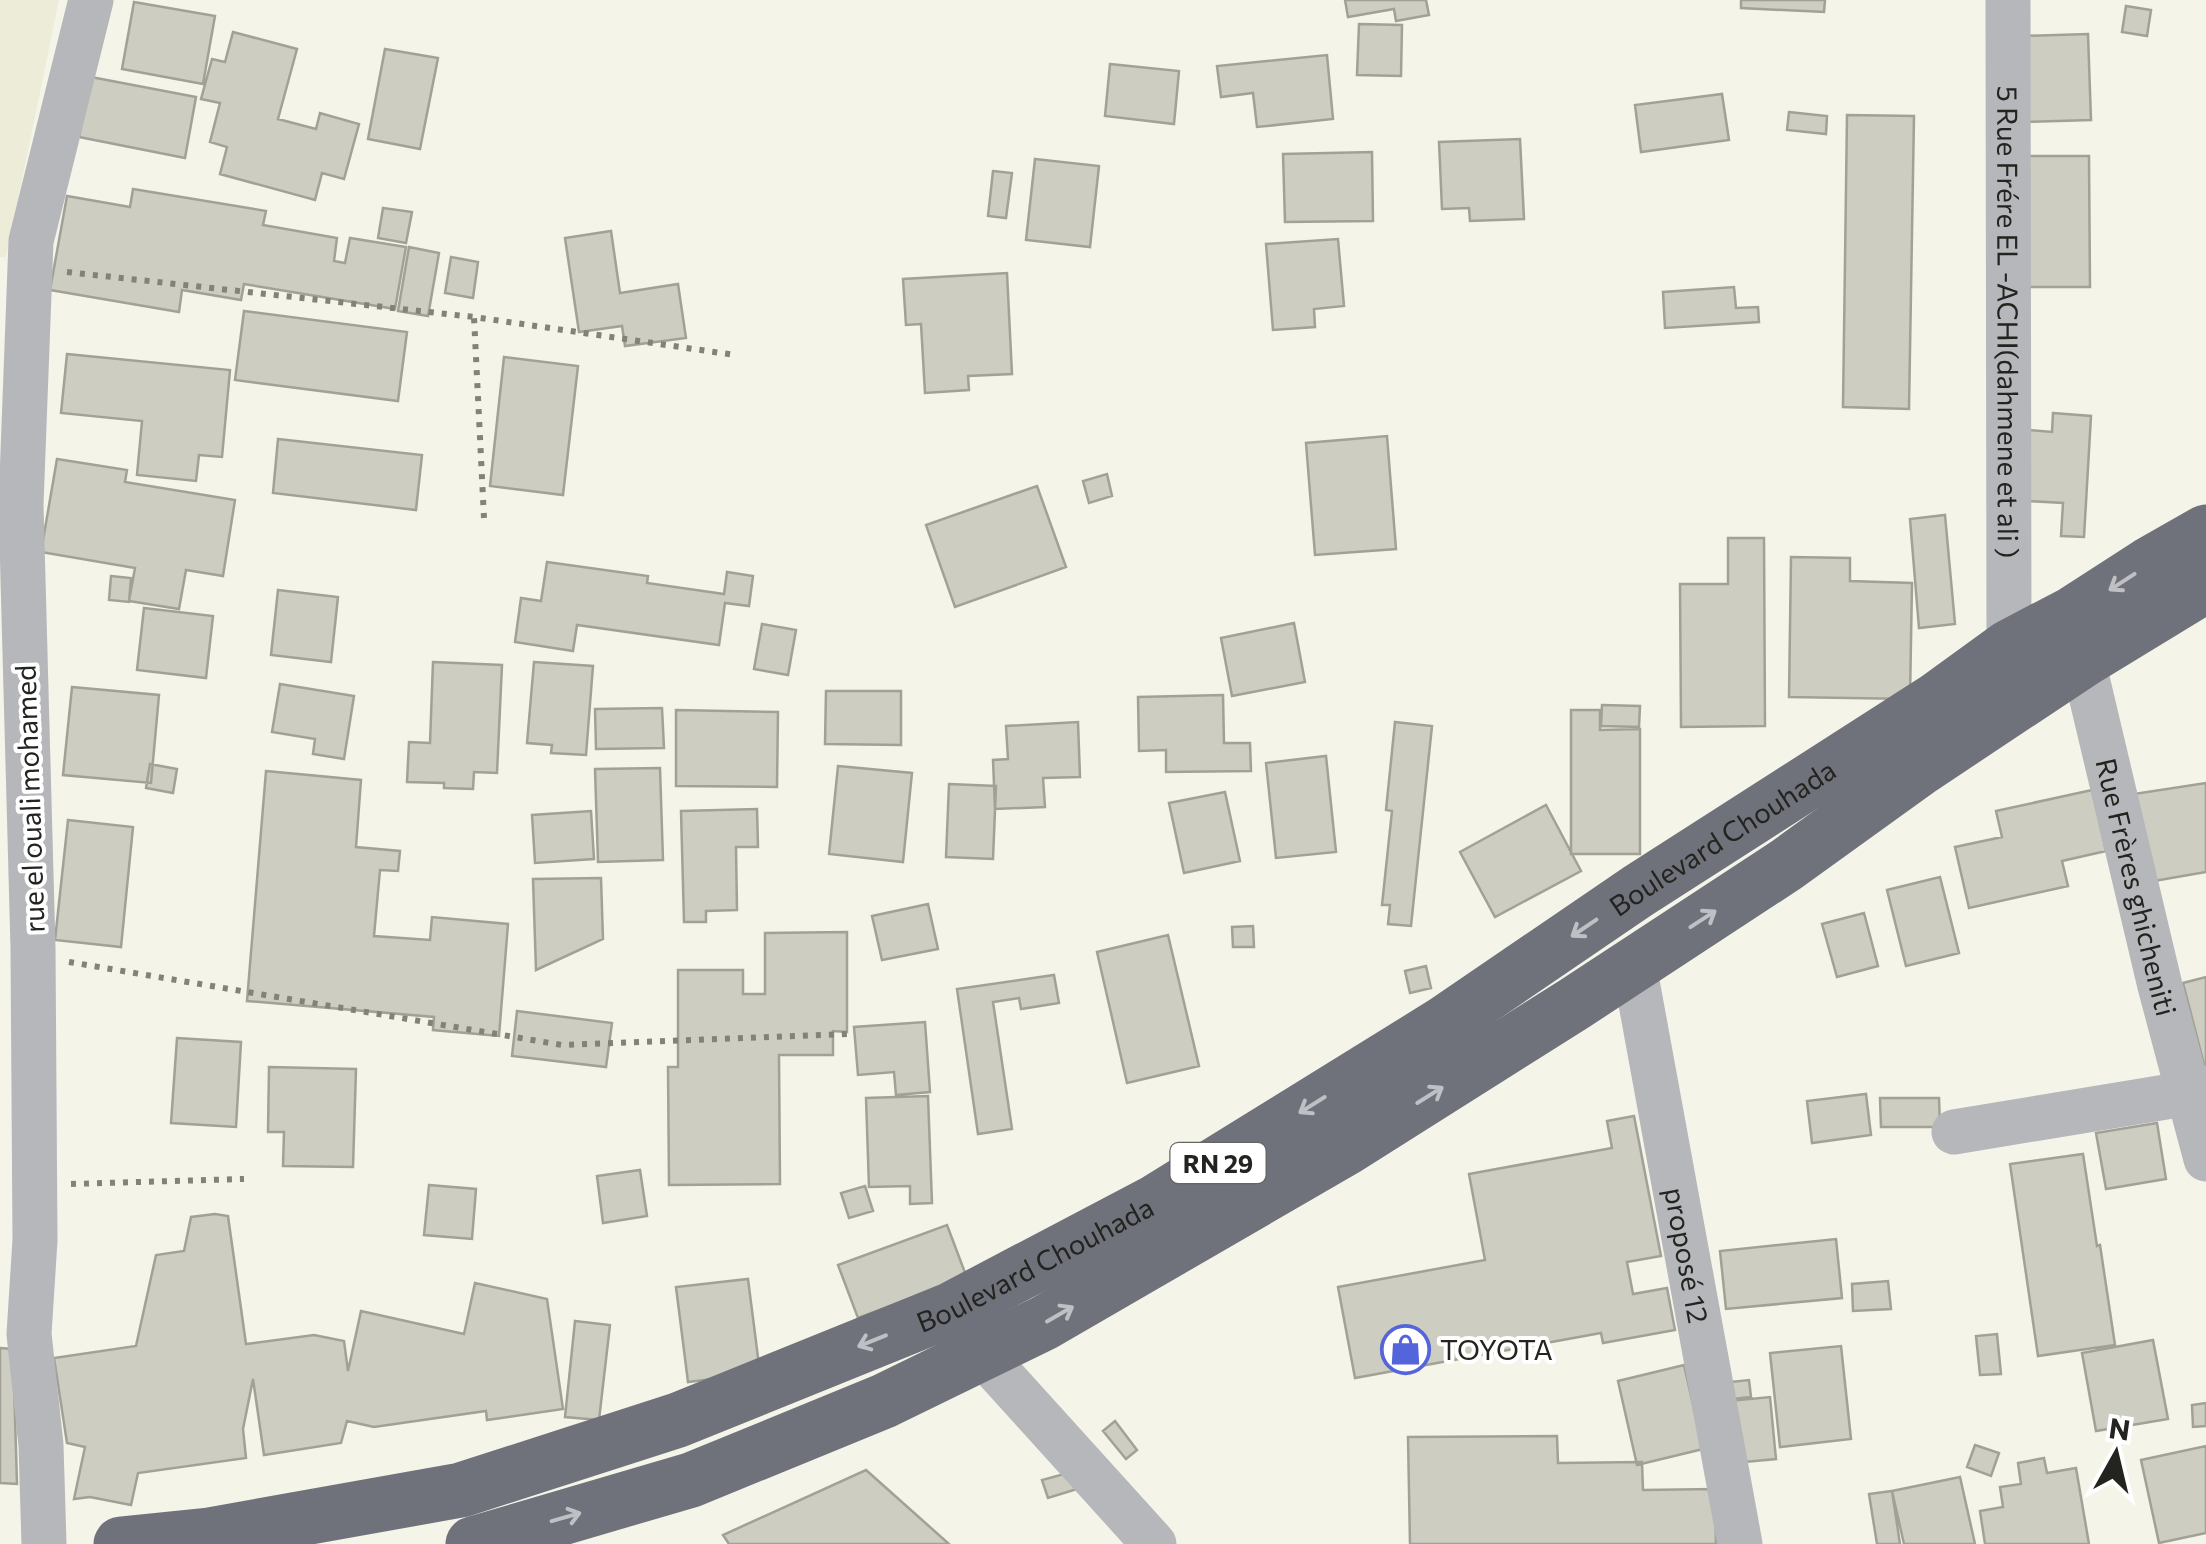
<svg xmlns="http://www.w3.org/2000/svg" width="2206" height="1544" viewBox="0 0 2206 1544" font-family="Commissioner,sans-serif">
	<rect width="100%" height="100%" fill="#f4f4e9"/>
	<path fill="#ececd9" d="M0 0H59L6 257H0Z"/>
	<path fill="#cdcdc1" stroke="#a1a196" stroke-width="2.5" d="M1345 0H1426L1429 15 1396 21 1394 9 1348 17Z
		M1741 0H1825L1824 12 1741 8Z
		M134 2 215 16 203 84 122 69Z
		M2126 6 2151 10 2147 36 2122 32Z
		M1359 24 1402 25 1401 76 1357 75Z
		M233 32 297 49 278 119 316 129 320 113 359 124 344 179 322 173 315 200 220 174 227 147 210 142 220 103 201 99 212 59 225 62Z
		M2088 34 2091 120 2024 122 2021 36Z
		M385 49 438 58 420 149 368 139Z
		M1327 55 1333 119 1257 127 1253 93 1221 97 1217 66Z
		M1110 64 1179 71 1174 124 1105 116Z
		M91 77 196 97 185 158 79 137Z
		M1722 94 1729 140 1641 152 1635 105Z
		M1789 112 1827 116 1826 134 1787 130Z
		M1847 115 1914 116 1909 409 1843 407Z
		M1520 139 1524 219 1470 221 1469 208 1442 209 1439 142Z
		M1372 152 1373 221 1285 222 1283 154Z
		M2020 156H2089L2090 287H2021Z
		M1035 159 1099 166 1090 247 1026 240Z
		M993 171 1012 173 1006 218 988 216Z
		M133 189 266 211 263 225 337 238 334 261 345 263 350 238 406 247 395 309 244 284 241 300 182 290 179 312 50 290 67 196 130 207Z
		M383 208 412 212 406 243 378 238Z
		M611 231 620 293 678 284 686 338 625 346 622 326 579 332 565 238Z
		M1338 239 1344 306 1314 309 1315 327 1273 330 1266 244Z
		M409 247 439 253 428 316 398 311Z
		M451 257 478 262 473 298 445 293Z
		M1007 273 1012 374 968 376 969 390 925 393 921 324 906 325 903 279Z
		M1734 287 1736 308 1758 307 1759 322 1665 328 1663 292Z
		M244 311 407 332 398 401 235 380Z
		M67 354 230 370 222 457 199 455 196 481 137 475 142 421 61 413Z
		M504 357 578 366 563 495 490 486Z
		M2053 413 2091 416 2084 537 2061 536 2063 503 2025 501 2029 430 2052 432Z
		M1387 436 1396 549 1315 555 1306 443Z
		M278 439 422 455 416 510 273 493Z
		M57 459 127 470 125 482 235 500 223 576 186 570 179 609 129 601 135 568 41 552Z
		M1107 474 1112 496 1089 503 1083 481Z
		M1037 486 1066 567 955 607 926 525Z
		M1945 515 1955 624 1919 628 1910 519Z
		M1728 538H1764L1765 726 1681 727 1680 584H1728Z
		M1791 557 1850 558V581L1912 583 1910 699 1789 697Z
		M547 562 648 576 647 583 724 594 727 572 753 576 749 606 725 603 719 645 577 625 573 651 515 642 521 598 541 601Z
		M111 576 131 578 129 602 109 600Z
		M278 590 338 597 331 662 271 655Z
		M144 608 213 616 206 678 137 670Z
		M1294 623 1305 682 1232 696 1221 638Z
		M762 624 796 630 788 675 754 669Z
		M433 662 502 665 497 773 474 772 473 789 444 788V783L407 782 409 742 430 743Z
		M534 662 593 666 586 755 551 753 552 745 527 743Z
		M280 684 354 696 344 759 313 754 315 739 272 732Z
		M72 687 159 695 151 783 63 775Z
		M826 691H901V745L825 744Z
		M1223 695 1224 743H1250L1251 771 1166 772V750L1139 751 1138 697Z
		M1602 705 1640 706 1639 727 1601 726Z
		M662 708 664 748 596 749 595 709Z
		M676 710 778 712 777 787 676 786Z
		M1571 710H1600V730L1640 729V854H1571Z
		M1078 722 1080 777 1043 778 1045 807 995 809 993 760 1008 759 1006 726Z
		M1395 722 1432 726 1411 926 1388 924 1390 905H1382L1392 811 1386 810Z
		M1326 756 1336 852 1276 858 1266 763Z
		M150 764 177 769 173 793 146 788Z
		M838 766 912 773 903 862 829 854Z
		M660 768 663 860 598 862 595 769Z
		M266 771 361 780 356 847 400 851 398 871 380 870 374 936 430 940 432 917 508 924 499 1036 433 1030 434 1017 247 1001Z
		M2206 783V872L2148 882 2134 794Z
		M949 784 996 786 993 859 946 857Z
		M2092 790 2106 851 2062 861 2068 886 1969 908 1955 847 2002 837 1996 811Z
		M1225 792 1240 861 1184 873 1169 803Z
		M1546 805 1581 871 1495 917 1460 852Z
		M757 809 758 847H736L737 910 706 911V922H684L681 811Z
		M591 811 594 859 535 863 532 815Z
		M68 820 133 827 121 947 55 940Z
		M1940 877 1959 953 1906 966 1887 890Z
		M601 878 603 939 536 970 533 879Z
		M928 904 938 949 882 960 872 916Z
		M1864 913 1878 966 1837 977 1822 924Z
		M1253 926 1254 947H1233L1232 927Z
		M847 932V1032L833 1031V1055H779L780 1184 669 1185 668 1067H678V970H743V994H765V933Z
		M1168 935 1199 1066 1127 1083 1097 952Z
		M1426 966 1431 988 1410 993 1405 971Z
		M1054 975 1059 1003 1021 1009 1019 998 993 1002 1012 1129 978 1134 957 989Z
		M2206 977V1072L2183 983Z
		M517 1011 612 1023 606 1067 512 1056Z
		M925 1022 930 1092 896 1095 894 1072 858 1075 854 1027Z
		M177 1038 241 1042 236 1127 171 1123Z
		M269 1067 356 1069 353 1167 283 1166 284 1132H268Z
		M1866 1094 1871 1135 1812 1143 1807 1101Z
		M928 1096 932 1203 910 1204V1186L869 1187 866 1098Z
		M1880 1098H1939L1940 1127H1881Z
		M1634 1116 1661 1256 1627 1262 1633 1294 1667 1288 1675 1330 1603 1343 1601 1333 1355 1378 1338 1287 1485 1260 1469 1174 1612 1148 1607 1121Z
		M2157 1123 2166 1179 2106 1189 2096 1133Z
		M2083 1154 2097 1246 2100 1245 2115 1345 2038 1356 2010 1164Z
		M640 1170 647 1216 603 1223 597 1176Z
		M429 1185 476 1189 472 1239 424 1235Z
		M865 1186 873 1211 849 1218 841 1193Z
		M215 1214 228 1216 246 1344 314 1335 344 1341 348 1371 361 1311 464 1334 475 1283 547 1299 563 1409 487 1420 486 1411 374 1427 347 1421 341 1443 264 1455 253 1379 243 1429 246 1458 138 1473 131 1505 90 1497 74 1499 85 1447 67 1443 54 1358 136 1346 156 1255 184 1251 191 1217Z
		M947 1225 967 1278 858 1318 838 1265Z
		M1836 1239 1842 1298 1726 1309 1720 1251Z
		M748 1279 760 1373 688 1382 676 1287Z
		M1888 1281 1891 1309 1853 1311 1852 1284Z
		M575 1321 610 1325 599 1420 565 1417Z
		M1997 1334 2001 1374 1980 1375 1976 1336Z
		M2153 1340 2168 1419 2096 1431 2082 1353Z
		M1841 1346 1851 1439 1780 1447 1770 1353Z
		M0 1348 13 1349 17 1484 0 1483Z
		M1684 1365 1703 1449 1637 1465 1618 1381Z
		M1749 1380 1751 1397 1722 1400 1720 1383Z
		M1770 1397 1776 1459 1734 1463 1729 1401Z
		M2206 1403V1426L2193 1427 2192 1405Z
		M1115 1421 1137 1450 1126 1459 1103 1431Z
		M1557 1436 1558 1463 1642 1462 1643 1490 1715 1489 1716 1544H1410L1408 1437Z
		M1975 1445 1999 1453 1991 1476 1967 1467Z
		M2206 1446V1533L2159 1543 2141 1460Z
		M2044 1458 2047 1473 2076 1468 2089 1544H1985L1980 1511 2003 1507 2000 1487 2021 1484 2018 1463Z
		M1082 1469 1087 1486 1048 1498 1042 1480Z
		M866 1470 949 1544H729L723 1535Z
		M1960 1477 1975 1544H1904L1892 1491Z
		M1892 1491 1900 1544H1877L1869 1494Z"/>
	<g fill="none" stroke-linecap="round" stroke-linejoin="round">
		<path stroke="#82827b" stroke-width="6" stroke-dasharray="5 8" stroke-linecap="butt" d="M67 272 474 317
			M484 518 474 317 735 355
			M69 962 562 1045 847 1034
			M71 1184 244 1179"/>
		<g stroke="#b5b7bb" stroke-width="45">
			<path id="s1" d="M2008 0 2009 647"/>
			<path id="s2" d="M2076 632 2160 986 2206 1159"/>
			<path id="s3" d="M1634 965 1740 1544"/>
			<path d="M1954 1132 2190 1093 2206 1088"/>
			<path d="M982 1354 1154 1544"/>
			<path d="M44 1544 41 1445 29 1334 35 1240 33 948 21 505 31 241 91 0"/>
		</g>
		<g stroke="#6f727b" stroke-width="55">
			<path id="s4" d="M121 1544 209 1535 461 1490 678 1420 950 1310 1157 1201 1443 1024 1638 891 1936 700 2009 647 2072 614 2148 565 2206 532"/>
			<path d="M473 1544 691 1480 884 1401 1044 1323 1346 1148 1574 1004 1786 865 1922 767 2083 660 2206 585"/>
		</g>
	</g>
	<defs><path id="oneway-shaft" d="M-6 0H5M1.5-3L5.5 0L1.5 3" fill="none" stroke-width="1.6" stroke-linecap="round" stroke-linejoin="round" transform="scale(2.5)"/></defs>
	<g stroke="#bec0c4">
		<use href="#oneway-shaft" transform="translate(2122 582) rotate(147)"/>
		<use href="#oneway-shaft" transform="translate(1703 919) rotate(-33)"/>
		<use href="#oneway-shaft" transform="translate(1584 928) rotate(146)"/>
		<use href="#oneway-shaft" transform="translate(1430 1095) rotate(-32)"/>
		<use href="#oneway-shaft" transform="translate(1312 1105) rotate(148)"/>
		<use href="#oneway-shaft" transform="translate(1060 1314) rotate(-30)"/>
		<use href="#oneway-shaft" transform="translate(872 1341) rotate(158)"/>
		<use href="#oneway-shaft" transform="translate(566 1517) rotate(-16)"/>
	</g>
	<defs>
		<symbol id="shop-ring" viewBox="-11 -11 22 22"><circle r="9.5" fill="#fff" stroke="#5464da" stroke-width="1.5"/><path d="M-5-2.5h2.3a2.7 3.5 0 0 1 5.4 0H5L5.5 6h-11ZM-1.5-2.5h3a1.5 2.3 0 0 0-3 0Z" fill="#5464da"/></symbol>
	</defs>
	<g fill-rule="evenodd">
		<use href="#shop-ring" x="1378" y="1322" width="55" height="55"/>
	</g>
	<g text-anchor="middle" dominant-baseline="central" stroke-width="8" stroke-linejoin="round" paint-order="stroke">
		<rect fill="#fff" stroke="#656562" stroke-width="2.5" x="1170.5" y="1143" width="95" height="40" rx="8"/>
		<g font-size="25" font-weight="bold" fill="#23231f">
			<text x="1218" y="1163">RN 29</text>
		</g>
		<g font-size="28" fill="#23231f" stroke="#fff">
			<text stroke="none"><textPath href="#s1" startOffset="322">5 Rue Frére EL -ACHI(dahmene et ali )</textPath></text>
			<text transform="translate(29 799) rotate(-92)">rue el ouali mohamed</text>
			<text stroke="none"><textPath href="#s4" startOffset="1772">Boulevard Chouhada</textPath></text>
			<text stroke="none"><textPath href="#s2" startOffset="262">Rue Frères ghicheniti</textPath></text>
			<text stroke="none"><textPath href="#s3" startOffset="295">proposé 12</textPath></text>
			<text stroke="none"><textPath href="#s4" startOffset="962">Boulevard Chouhada</textPath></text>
		</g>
		<g font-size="28" fill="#23231f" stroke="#fff" text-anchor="start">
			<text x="1440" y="1349">TOYOTA</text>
		</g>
	</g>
	<g transform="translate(2116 1454) rotate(8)" stroke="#ffffff" stroke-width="8" paint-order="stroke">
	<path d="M0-8L18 38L0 25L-18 38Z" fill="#23231f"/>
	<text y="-15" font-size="28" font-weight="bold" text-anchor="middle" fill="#23231f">N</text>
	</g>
</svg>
